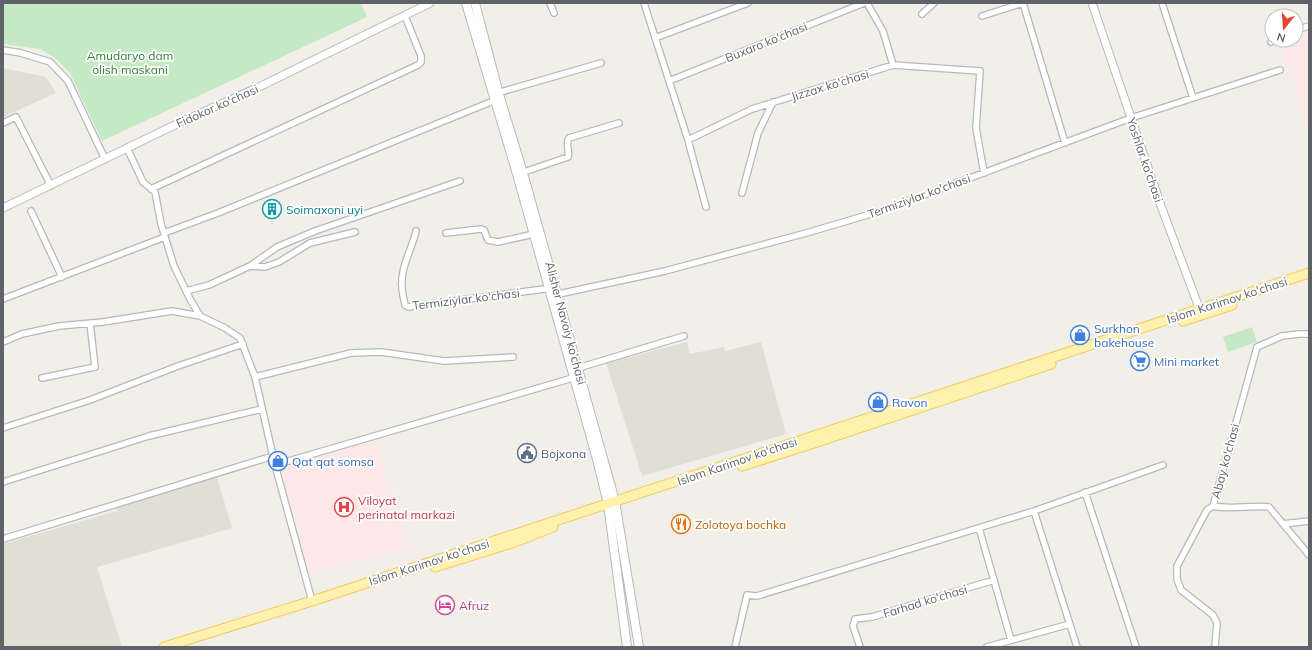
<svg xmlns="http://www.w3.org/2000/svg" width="1312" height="650" viewBox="0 0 1312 650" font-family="Mulish,sans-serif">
	<rect width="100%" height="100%" fill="#f1efe8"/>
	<path fill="#e1ded6" d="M3 68 46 77 56 93 3 117Z
		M687 342 690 354 724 347 725 351 761 342 786 434 642 476 606 363Z
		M217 477 232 528 97 567 122 647H3V544L117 511 116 507Z"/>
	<path fill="#fce8e6" d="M1309 37V133L1281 46Z
		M375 439 410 547 311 575 280 467Z"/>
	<path fill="#c5e8c5" d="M3 3H361L367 17 102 141 70 73 55 58 40 49 3 44Z
		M1252 327 1257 342 1228 352 1223 337Z"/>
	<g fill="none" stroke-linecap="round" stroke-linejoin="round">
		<defs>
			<path id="minor" d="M550 3 554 13
				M644 3 688 140 706 207
				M867 3 883 31 893 65
				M1023 3 1065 143
				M1162 3 1193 98
				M922 14 934 3
				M982 16 1023 3
				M1296 30 1309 26
				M655 38 748 3
				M1271 42 1274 40
				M3 50 21 53 50 62 68 81 105 159
				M669 81 864 3
				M497 93 601 63
				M3 123 16 117 51 186
				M688 140 752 109 893 65 980 71 976 128 984 173
				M127 148 143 182 155 192 161 224 174 266 190 299 200 316 225 328 240 338 255 377 275 465 312 601
				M521 173 568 157C570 150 565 144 569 138L619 123
				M151 189 418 65 421 62V56L405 16
				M742 193 758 133 773 102
				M31 211 62 277
				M416 231C412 249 400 268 402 287 402 293 404 299 405 305L408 307 552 288
				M164 233 218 213 498 99
				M446 233 481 229 484 230 488 240 498 242 534 234
				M250 266 265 267 279 262 310 243 355 232
				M186 291 209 285 250 266 277 247 315 231 460 181
				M554 295 665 271 810 232 884 210 1131 118 1280 70
				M3 299 165 237
				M3 342 22 334 59 326 103 322 172 311 200 316
				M578 368 684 336
				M255 377 351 353 381 352 444 361 513 357
				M42 378 95 367 90 323
				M3 428 90 400 178 366 243 344
				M275 465 576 377
				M3 482 149 436 262 409
				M1085 492 1136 647
				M1213 506C1231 510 1250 505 1269 507L1309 555
				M1034 511 1077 647
				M1283 524 1309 521
				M979 528 1011 640
				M3 539 273 456
				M735 647 747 595 757 596 1034 511 1163 465
				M860 647 853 626 855 619 872 617 994 580
				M987 647 1070 624
				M1215 647 1217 623 1213 615 1181 590 1177 579V566L1207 510 1213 506 1257 347 1282 336 1299 334H1309"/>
			<path id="tertiary" d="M1092 3 1161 206 1201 313
				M3 208 181 122 261 86 430 3"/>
			<path id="secondary" d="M466 3 517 174 598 463 608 504 627 647
				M475 3 500 98 523 173 615 501 639 647"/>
			<path id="primary" d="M1183 321 1232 305
				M742 466 808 445 1051 364
				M435 567 515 542 553 527
				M164 647 312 601 1309 273"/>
		</defs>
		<use href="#minor" stroke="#b5b8bc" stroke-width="8"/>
		<use href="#tertiary" stroke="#b5b8bc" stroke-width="9"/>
		<use href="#secondary" stroke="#b6babf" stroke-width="10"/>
		<use href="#primary" stroke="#f2c960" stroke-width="11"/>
		<use href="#minor" stroke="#fff" stroke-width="5.5"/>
		<use href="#tertiary" stroke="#fff" stroke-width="7"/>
		<use href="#secondary" stroke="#fff" stroke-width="8"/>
		<use href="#primary" stroke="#fff2af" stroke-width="9"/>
	</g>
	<defs>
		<symbol id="building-ring" viewBox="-11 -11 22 22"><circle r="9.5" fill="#fff" stroke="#0f9aa8" stroke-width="1.5"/><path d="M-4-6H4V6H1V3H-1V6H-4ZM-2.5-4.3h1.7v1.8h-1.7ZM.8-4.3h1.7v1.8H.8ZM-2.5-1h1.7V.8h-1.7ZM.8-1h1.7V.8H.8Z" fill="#0f9aa8"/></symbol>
		<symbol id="shop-ring" viewBox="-11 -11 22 22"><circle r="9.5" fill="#fff" stroke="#3f7fe0" stroke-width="1.5"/><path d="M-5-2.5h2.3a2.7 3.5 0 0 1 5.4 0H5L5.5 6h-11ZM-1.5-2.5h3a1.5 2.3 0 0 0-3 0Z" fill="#3f7fe0"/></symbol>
		<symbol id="supermarket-ring" viewBox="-11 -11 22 22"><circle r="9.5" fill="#fff" stroke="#3f7fe0" stroke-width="1.5"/><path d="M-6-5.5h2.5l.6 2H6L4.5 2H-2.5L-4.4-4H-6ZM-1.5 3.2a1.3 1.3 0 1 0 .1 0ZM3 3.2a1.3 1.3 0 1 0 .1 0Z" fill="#3f7fe0"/></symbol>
		<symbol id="civic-ring" viewBox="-11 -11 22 22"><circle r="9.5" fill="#fff" stroke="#5c6f8a" stroke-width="1.5"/><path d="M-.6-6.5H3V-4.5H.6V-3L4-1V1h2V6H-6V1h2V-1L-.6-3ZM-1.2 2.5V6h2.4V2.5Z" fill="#5c6f8a"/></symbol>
		<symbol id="hospital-ring" viewBox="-11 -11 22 22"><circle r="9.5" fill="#fff" stroke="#e0444e" stroke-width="1.5"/><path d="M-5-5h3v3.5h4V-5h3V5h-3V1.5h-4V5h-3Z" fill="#e0444e"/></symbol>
		<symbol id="restaurant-ring" viewBox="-11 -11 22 22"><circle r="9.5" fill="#fff" stroke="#e8710a" stroke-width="1.5"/><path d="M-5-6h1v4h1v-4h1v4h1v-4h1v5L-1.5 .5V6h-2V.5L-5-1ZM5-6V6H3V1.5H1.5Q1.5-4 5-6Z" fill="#e8710a"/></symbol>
		<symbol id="hotel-ring" viewBox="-11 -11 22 22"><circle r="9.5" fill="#fff" stroke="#d1479c" stroke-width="1.5"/><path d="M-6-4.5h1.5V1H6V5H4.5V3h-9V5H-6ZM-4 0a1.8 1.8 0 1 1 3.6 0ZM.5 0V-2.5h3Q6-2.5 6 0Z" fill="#d1479c"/></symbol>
	</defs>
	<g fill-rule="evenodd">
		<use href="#building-ring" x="261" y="198" width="22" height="22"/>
		<use href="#shop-ring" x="1069" y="324" width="22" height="22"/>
		<use href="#supermarket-ring" x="1129" y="350" width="22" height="22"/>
		<use href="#shop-ring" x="867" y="391" width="22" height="22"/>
		<use href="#civic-ring" x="516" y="442" width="22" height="22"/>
		<use href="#shop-ring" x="267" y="450" width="22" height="22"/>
		<use href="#hospital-ring" x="333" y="496" width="22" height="22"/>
		<use href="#restaurant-ring" x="670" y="513" width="22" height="22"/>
		<use href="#hotel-ring" x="434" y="594" width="22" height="22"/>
	</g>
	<g text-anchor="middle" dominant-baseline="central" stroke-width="3.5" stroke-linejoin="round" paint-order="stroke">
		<g font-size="12" fill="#5f6368" stroke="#fff">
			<text transform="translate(766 42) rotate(-22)">Buxaro ko'chasi</text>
			<text transform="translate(830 85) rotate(-17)">Jizzax ko'chasi</text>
			<text transform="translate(217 106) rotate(-24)">Fidokor ko'chasi</text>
			<text transform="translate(1145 160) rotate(71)">Yoshlar ko'chasi</text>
			<text transform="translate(919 196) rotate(-20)">Termiziylar ko'chasi</text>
			<text transform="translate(466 299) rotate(-7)">Termiziylar ko'chasi</text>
			<text transform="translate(1227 300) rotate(-18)">Islom Karimov ko'chasi</text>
			<text transform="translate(566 323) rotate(75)">Alisher Navoiy ko’chasi</text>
			<text transform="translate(737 461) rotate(-19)">Islom Karimov ko'chasi</text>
			<text transform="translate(1225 461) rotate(-75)">Abay ko'chasi</text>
			<text transform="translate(429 562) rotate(-18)">Islom Karimov ko'chasi</text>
			<text transform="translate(925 601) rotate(-17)">Farhad ko'chasi</text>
		</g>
		<g font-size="12" fill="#348238" stroke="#fff">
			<text x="130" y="55">Amudaryo dam<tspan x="130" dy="14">olish maskani</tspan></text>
		</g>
		<g font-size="12" fill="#0d838f" stroke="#fff" text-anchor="start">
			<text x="286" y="209">Soimaxoni uyi</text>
		</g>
		<g font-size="12" fill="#366cbe" stroke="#fff" text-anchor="start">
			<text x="1094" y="328">Surkhon<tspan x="1094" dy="14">bakehouse</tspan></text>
			<text x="1154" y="361">Mini market</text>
			<text x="892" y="402">Ravon</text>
			<text x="292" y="461">Qat qat somsa</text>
		</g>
		<g font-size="12" fill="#4e5e75" stroke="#fff" text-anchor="start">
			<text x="541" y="453">Bojxona</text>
		</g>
		<g font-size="12" fill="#be3a42" stroke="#fff" text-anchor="start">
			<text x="358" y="500">Viloyat<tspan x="358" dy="14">perinatal markazi</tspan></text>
		</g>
		<g font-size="12" fill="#c56008" stroke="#fff" text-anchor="start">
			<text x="695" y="524">Zolotoya bochka</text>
		</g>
		<g font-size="12" fill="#b23c85" stroke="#fff" text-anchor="start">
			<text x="459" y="605">Afruz</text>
		</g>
	</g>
	<rect width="1312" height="650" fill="none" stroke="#5f6368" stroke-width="8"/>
	<g transform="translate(1284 28) rotate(197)"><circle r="19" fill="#ffffff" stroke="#bfc1c3"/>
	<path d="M0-3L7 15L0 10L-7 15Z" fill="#ea4335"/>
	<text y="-6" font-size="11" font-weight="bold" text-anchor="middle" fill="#5f6368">N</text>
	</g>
</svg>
